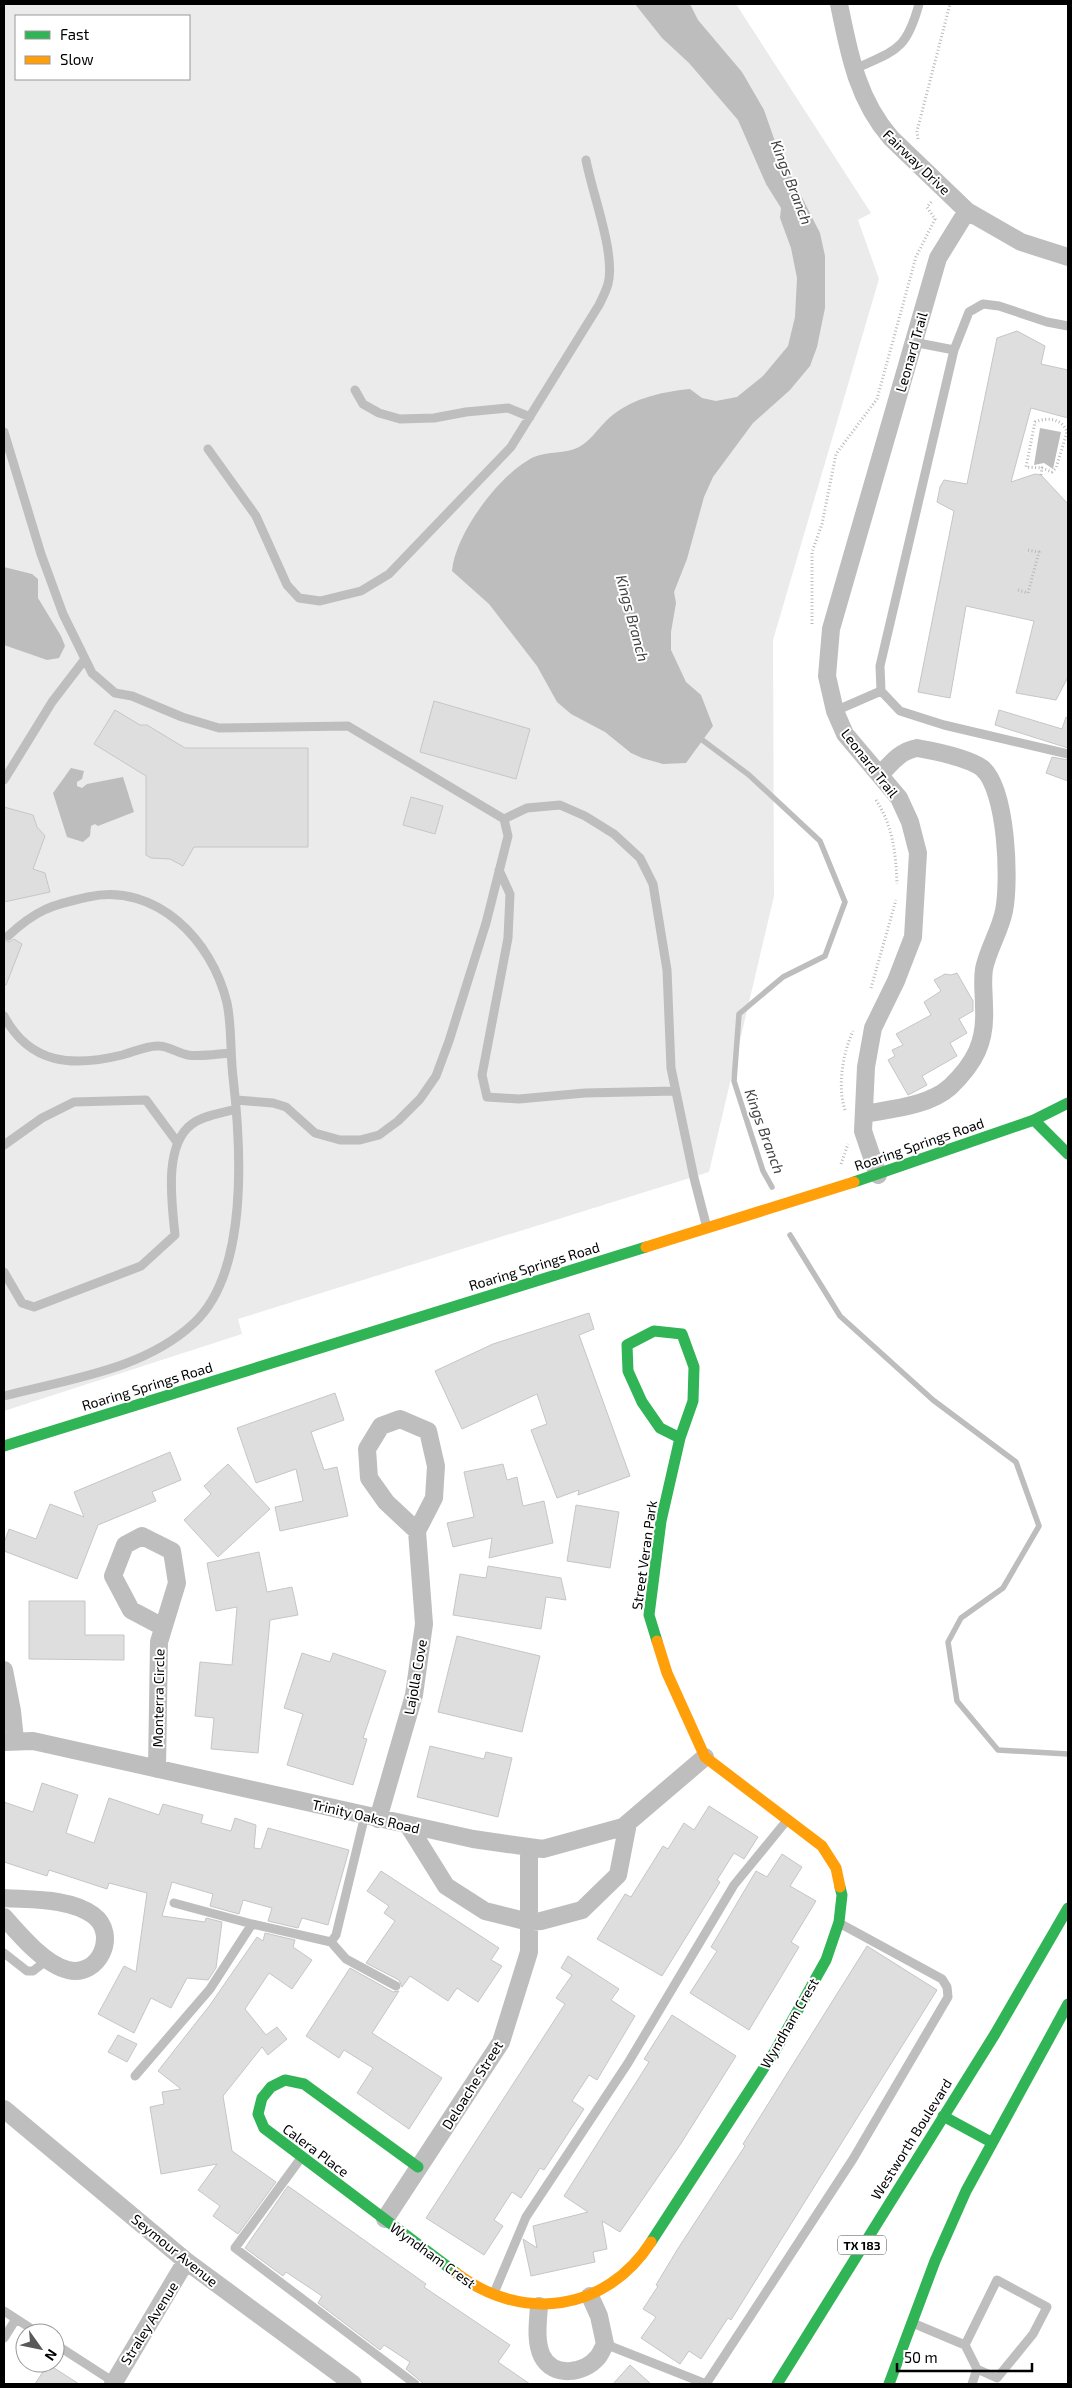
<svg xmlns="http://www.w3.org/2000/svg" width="1072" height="2388" viewBox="0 0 1072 2388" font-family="'Exo 2',sans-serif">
	<rect width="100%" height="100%" fill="#fff"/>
	<path fill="#ebebeb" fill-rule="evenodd" d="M4 4H736L871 213 858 220 879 279 773 640 774 896 709 1172 238 1319 242 1334 4 1411ZM16 16H189V79H16Z"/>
	<path fill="#bdbdbd" d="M635 4H690L698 20 742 72 764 110 778 150 820 233 825 256V308L817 347 810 366 790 390 753 423 713 477 704 497 687 559 674 592 676 603 671 632V650L686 682 701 695 713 726 686 763 663 764 642 758 631 753 605 732 571 714 557 702 537 666 489 604 452 571C455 534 500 473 534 457 547 451 566 454 579 447 590 441 597 430 606 421 628 399 660 392 690 389L702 398 716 401 737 397 763 376 788 346 795 317 797 278 791 248 780 218 781 208 766 184 738 120 689 63 662 38Z
		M1040 428 1061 432 1053 469 1044 463 1034 465Z
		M4 567 32 574 38 579V598L61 636 65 646 59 658 47 660 4 645Z
		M71 768 84 771 82 779 77 782V786L82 788 87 784 123 777 134 812 98 826 95 824 91 826 90 836 83 842 67 837 53 793Z"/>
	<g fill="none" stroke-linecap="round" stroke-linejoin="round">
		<path stroke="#bdbdbd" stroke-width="5.5" d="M697 736 749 775 820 841 845 902 825 956 783 977 739 1014 734 1081 763 1171 772 1187
			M790 1235 840 1316 933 1400 1016 1462 1039 1526 1003 1588 961 1618 948 1642 957 1701 998 1750 1068 1754"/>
	</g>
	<path fill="#dedede" stroke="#c6c6c6" d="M1017 331 1045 346 1041 364 1068 370V418L1031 408 1011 482 1035 474 1041 475 1068 504V677L1056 700 1016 693 1034 621 966 606 950 698 918 692 954 511 937 502 940 487 944 480 967 484 997 338Z
		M434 701 530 729 516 779 420 752Z
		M115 710 140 725H147L185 748H308V847H194L183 866 170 859 151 858 146 855V776L94 744Z
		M999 710 1062 729 1066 717 1068 718V748L995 725Z
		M1052 757 1068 760V781L1046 773Z
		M411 797 443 806 435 834 403 825Z
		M4 807 33 815 37 827 45 836 33 869 45 873 50 892 4 902Z
		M14 939 22 944 6 985H4V940L9 942Z
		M957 973 973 1001V1011L959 1019 967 1033 950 1043 957 1056 922 1076 927 1085 908 1095 888 1060 895 1056 892 1050 903 1045 896 1034 931 1015 924 1002 941 991 934 980 945 974 951 975Z
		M589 1313 594 1329 579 1335 630 1476 578 1495 579 1490 557 1498 531 1430 547 1424 537 1394 462 1429 435 1371 493 1344Z
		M335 1393 344 1420 311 1432 324 1470 337 1467 348 1516 280 1531 275 1507 303 1501 296 1469 256 1483 237 1428Z
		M170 1452 181 1480 152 1492 156 1501 98 1525 77 1579 4 1551V1543L9 1529 36 1539 50 1504 84 1517 74 1492Z
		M228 1464 270 1509 218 1557 184 1520 211 1494 204 1486Z
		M503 1464 507 1480 517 1477 523 1506 544 1501 553 1543 489 1558 492 1538 453 1547 447 1523 474 1517 464 1472Z
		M576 1505 619 1512 610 1568 567 1561Z
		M259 1552 267 1592 292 1587 298 1615 270 1620 258 1753 211 1749 214 1718 195 1716 200 1662 232 1665 237 1607 216 1611 207 1563Z
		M488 1566 561 1578 566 1600 546 1597 541 1629 453 1615 460 1574 486 1578Z
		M29 1601H85V1635H124V1660L29 1659Z
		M457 1636 540 1656 522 1732 438 1712Z
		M302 1653 330 1662 333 1653 386 1671 363 1738 367 1739 353 1785 287 1765 303 1714 284 1708Z
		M430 1746 484 1759 486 1752 512 1758 498 1817 417 1797Z
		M42 1783 78 1795 66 1833 94 1843 109 1798 159 1815 163 1804 203 1815 201 1823 231 1831 235 1818 256 1825 254 1848 261 1849 268 1828 349 1850 328 1925 302 1918 298 1928 268 1921 272 1908 243 1900 239 1914 210 1906 213 1894 172 1882 162 1916 205 1922 206 1918 222 1922 216 1968 208 1980 187 1978 171 2008 151 1998 134 2033 98 2014 124 1966 136 1972 147 1893 109 1883 107 1889 49 1870 47 1876 4 1862V1802L33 1812Z
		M709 1806 758 1837 744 1859 734 1853 717 1880 720 1882 662 1976 597 1939 625 1894 631 1897 663 1846 668 1849 684 1823 694 1830Z
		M782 1854 802 1867 790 1886 816 1901 791 1942 799 1947 749 2030 690 1993 717 1951 711 1947 756 1871 767 1877Z
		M381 1871 499 1948 491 1960 502 1966 478 2002 457 1988 448 2001 410 1976 402 1987 399 1980 366 1963 395 1921 384 1913 389 1906 367 1891Z
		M265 1933 295 1940 293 1947 312 1960 292 1989 269 1973 245 2009 266 2035 277 2027 287 2039 268 2055 262 2047 223 2096 232 2151 276 2182 238 2234 213 2216 220 2206 198 2190 217 2164 161 2174 150 2107 164 2104 162 2092 181 2089 158 2071 210 2005 257 1937 263 1941Z
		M867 1946 937 1990 731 2320 728 2318 701 2359 689 2351 680 2364 641 2338 656 2317 643 2309 658 2286 656 2285 677 2250 745 2146 743 2144Z
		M568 1956 619 1989 611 2000 635 2016 597 2080 589 2075 572 2101 584 2109 544 2170 540 2168 521 2198 512 2192 494 2220 503 2226 484 2255 426 2218 565 2004 556 1998 572 1975 561 1968Z
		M350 1968 393 1992 399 1991 372 2033 442 2078 409 2129 357 2093 373 2068 344 2050 339 2058 306 2036Z
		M672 2015 736 2056 680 2145 620 2232 602 2221 607 2249 593 2252 595 2262 531 2276 523 2239 537 2248 533 2226 588 2212 564 2196 649 2062 644 2059Z
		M118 2035 137 2044 127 2062 108 2052Z
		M288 2186 426 2284 424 2287 510 2345 498 2362 530 2384H424L406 2369 410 2362 384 2345 380 2350 318 2303 322 2296 286 2272 283 2276 245 2248Z
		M48 2364 79 2384H35Z
		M630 2365 651 2384H613Z"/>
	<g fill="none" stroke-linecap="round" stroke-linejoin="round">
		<path stroke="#b9b9b9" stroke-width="3" stroke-dasharray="1 2.5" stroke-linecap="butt" d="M918 139 917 131 950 4
			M1041 475 1042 468 1052 472 1056 468 1067 432C1062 418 1047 417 1035 422L1026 467 1042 468
			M1018 590 1028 593 1039 552 1027 550
			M812 624V552L822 524 836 454 877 399 916 257 935 219 927 207 932 201
			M876 800C893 826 896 854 897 884
			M871 988 896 900
			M845 1110C837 1086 843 1053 853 1031
			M841 1164 848 1144"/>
		<path stroke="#bebebe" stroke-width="9" d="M853 70C895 50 906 52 919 4
			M1068 326 1047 322 999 306 983 304 969 312 954 350 880 666 881 691 900 711 944 725 1068 754
			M913 342 954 350
			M355 390 363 404 379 413 400 419 434 418 466 412 508 408 530 417
			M4 432 41 554 63 614 92 673 115 693 132 696 182 717 219 728 348 726 504 819 508 836 486 923 449 1041 436 1076 420 1099 398 1121 379 1135 360 1140H340L315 1133 286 1107 273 1103 236 1100
			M208 449 256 516 287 585 299 598 320 601 361 591 389 574 511 447 599 305C602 299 606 291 608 284 616 254 592 193 586 160
			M835 711 881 691
			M4 780 52 702 85 659
			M504 819 527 808 560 805 585 816 614 834 640 858 653 884 667 970 671 1068 694 1178 707 1228
			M499 870 510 894 508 938 482 1075 487 1097 519 1099 585 1093 675 1091
			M4 1016C30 1065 73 1067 122 1055 133 1052 148 1045 159 1046 168 1046 178 1053 188 1055 201 1057 217 1054 230 1053
			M4 1145 42 1118 74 1102 146 1100 177 1142
			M4 1272 22 1303 34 1307 141 1266 175 1235C172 1204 163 1145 192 1124 204 1115 223 1113 236 1109
			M4 1396C68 1379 144 1370 194 1323 249 1272 241 1146 233 1077 230 1053 232 1027 227 1003 212 940 156 882 88 897 51 905 36 910 8 936
			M174 1903 252 1924 331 1942 346 1959 396 1986
			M331 1942 336 1935 365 1815
			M4 1953 27 1971H33L47 1960
			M135 2076 210 1989 252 1924
			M301 2158 235 2248 415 2384
			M494 2293 526 2217 628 2063 734 1885 788 1819
			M4 2311 38 2333
			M915 2324 965 2345 977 2369 972 2384
			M4 2338 16 2319
			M55 2344 117 2384
			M605 2344 706 2384
			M965 2345 997 2280 1047 2307 1033 2334 997 2378 977 2369
			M706 2384 853 2159 948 1997 947 1987 942 1979 841 1924"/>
		<path stroke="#bebebe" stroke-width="18" d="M839 4C849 53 857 99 891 138L967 211 1021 242 1068 257
			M864 1114C891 1109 929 1106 950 1087 975 1063 986 1042 984 1007 984 993 982 982 984 969 988 949 1000 931 1004 911 1010 881 1007 789 982 768 968 758 934 751 917 748 900 751 891 763 880 775
			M878 1175 863 1131 866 1067 873 1028 896 981 913 937 918 853 910 822 899 798 845 734 835 711 827 676 831 629 938 258 967 211
			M4 1670 12 1711 15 1740
			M4 1742 33 1741 473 1839 543 1849 623 1827 705 1757
			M157 1769 159 1642 177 1583 172 1551 142 1536 125 1545 113 1576 131 1610 163 1627
			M378 1819 414 1695 424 1624 417 1531 434 1498 436 1466 428 1431 400 1419 381 1426 367 1449 369 1478 386 1502 417 1531
			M408 1825 446 1886 485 1911 529 1922 541 1921 582 1910 618 1875 628 1823
			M4 1898C32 1900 69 1898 93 1915 119 1934 99 1978 68 1970 45 1965 19 1934 4 1917
			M4 2109 186 2261 353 2384
			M385 2219 501 2042 529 1952V1847
			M539 2306C538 2322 535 2341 542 2356 553 2378 584 2374 598 2357 601 2353 603 2348 605 2344L599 2316 590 2296
			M113 2384 186 2261"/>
		<path stroke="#30b455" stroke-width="11" d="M1034 1120 1068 1154
			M854 1182 1034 1120 1068 1103
			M4 1446 646 1247
			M657 1641 649 1615 661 1521 680 1438 693 1401 694 1367 682 1334 654 1331 627 1345 628 1371 642 1402 660 1428 680 1438
			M943 2116 991 2142
			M418 2167 304 2084 285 2080 271 2087 262 2098 258 2114 264 2128 456 2273
			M651 2242 775 2051 826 1960 839 1922 842 1895 840 1887
			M777 2384 995 2034 1068 1908
			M889 2384 935 2261 966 2191 1068 2004"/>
		<path stroke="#ff9f0a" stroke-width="11" d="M646 1247 854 1182
			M657 1641 667 1673 705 1757 822 1846 836 1868 840 1887
			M456 2273C522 2323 606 2312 651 2242"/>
	</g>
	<g text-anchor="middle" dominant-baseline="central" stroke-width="4" stroke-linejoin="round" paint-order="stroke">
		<rect fill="#fff" stroke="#4c4c4c" stroke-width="1" x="838" y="2235.5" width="48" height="19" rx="4"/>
		<g font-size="12" font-weight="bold" fill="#000">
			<text x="862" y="2245">TX 183</text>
		</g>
		<g font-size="14" fill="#000" stroke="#fff">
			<text transform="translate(917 162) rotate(44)">Fairway Drive</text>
			<text transform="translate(911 352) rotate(-74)">Leonard Trail</text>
			<text transform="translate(870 763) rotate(52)">Leonard Trail</text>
			<text transform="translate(919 1144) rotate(-19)">Roaring Springs Road</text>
			<text transform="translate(534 1266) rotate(-17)">Roaring Springs Road</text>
			<text transform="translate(147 1386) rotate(-17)">Roaring Springs Road</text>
			<text transform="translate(644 1555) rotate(-82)">Street Veran Park</text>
			<text transform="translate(415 1677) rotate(-80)">Lajolla Cove</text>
			<text transform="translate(158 1698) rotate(-89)">Monterra Circle</text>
			<text transform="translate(366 1816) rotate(13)">Trinity Oaks Road</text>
			<text transform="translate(789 2023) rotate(-60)">Wyndham Crest</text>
			<text transform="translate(472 2085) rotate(-58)">Deloache Street</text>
			<text transform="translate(911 2139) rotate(-58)">Westworth Boulevard</text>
			<text transform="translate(316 2150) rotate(37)">Calera Place</text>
			<text transform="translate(175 2250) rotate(39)">Seymour Avenue</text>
			<text transform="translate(433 2255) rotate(36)">Wyndham Crest</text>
			<text transform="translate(149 2323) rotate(-58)">Straley Avenue</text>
		</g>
		<g font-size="15" font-style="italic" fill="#424242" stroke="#fff">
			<text transform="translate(792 182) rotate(69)">Kings Branch</text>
			<text transform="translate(633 618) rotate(75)">Kings Branch</text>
			<text transform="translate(765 1131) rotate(70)">Kings Branch</text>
		</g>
	</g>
	<rect width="1072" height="2388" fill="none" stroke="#000000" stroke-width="10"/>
	<rect x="15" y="15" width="175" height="65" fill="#ffffff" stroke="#999999"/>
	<rect x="25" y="31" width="25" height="8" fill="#30b455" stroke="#999999"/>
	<text x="60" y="40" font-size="15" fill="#000000">Fast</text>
	<rect x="25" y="56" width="25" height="8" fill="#ff9f0a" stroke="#999999"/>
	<text x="60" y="65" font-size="15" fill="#000000">Slow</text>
	<g transform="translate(40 2348) rotate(123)"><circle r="24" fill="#ffffff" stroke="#999999"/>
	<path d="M0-4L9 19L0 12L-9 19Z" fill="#595959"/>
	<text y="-8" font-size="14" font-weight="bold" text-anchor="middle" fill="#000000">N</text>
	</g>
	<path d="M897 2363v8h135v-8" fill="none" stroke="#000000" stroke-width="2.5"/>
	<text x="904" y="2363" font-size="15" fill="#000000" stroke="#ffffff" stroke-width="4" paint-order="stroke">50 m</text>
</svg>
